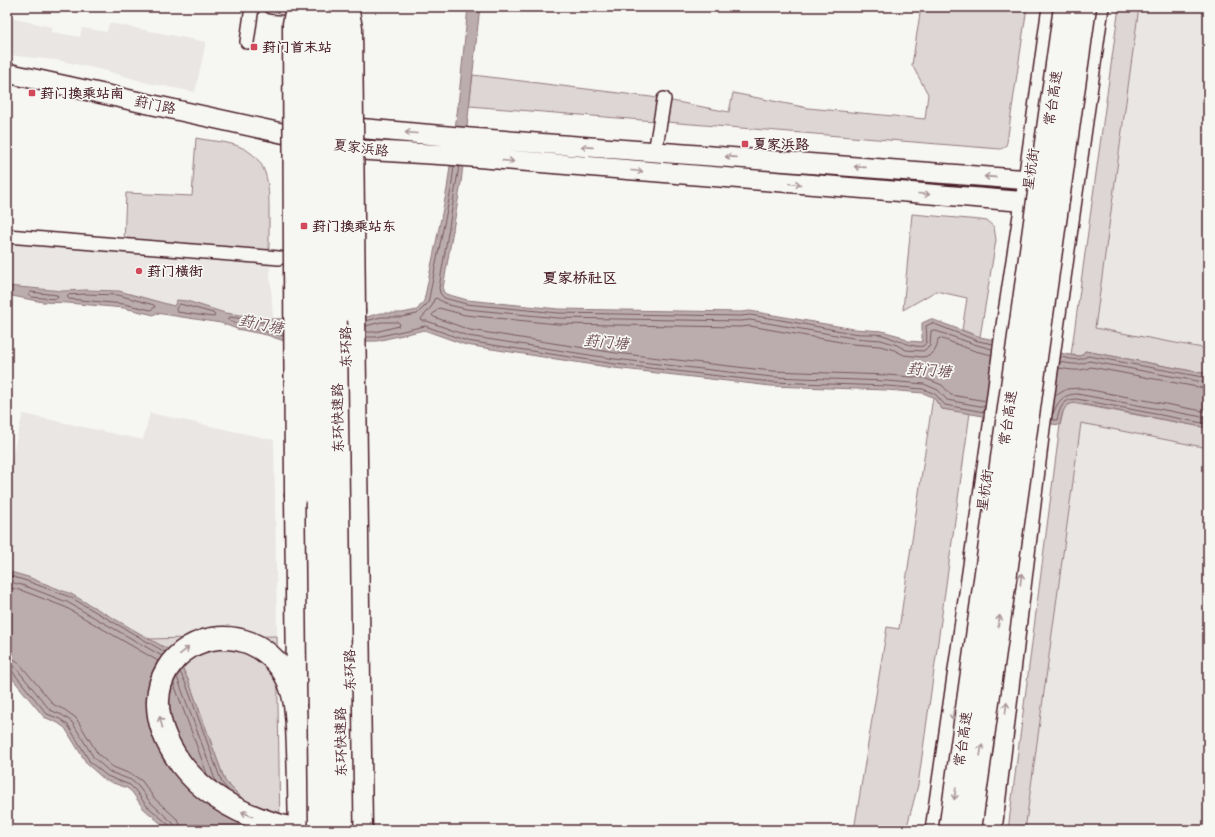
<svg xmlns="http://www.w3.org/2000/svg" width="1215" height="837" viewBox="0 0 1215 837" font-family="Sriracha,'LXGW WenKai TC',sans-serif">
	<rect width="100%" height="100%" fill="#f6f6f2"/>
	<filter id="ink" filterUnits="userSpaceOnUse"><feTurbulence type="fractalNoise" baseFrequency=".025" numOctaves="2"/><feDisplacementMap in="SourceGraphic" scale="8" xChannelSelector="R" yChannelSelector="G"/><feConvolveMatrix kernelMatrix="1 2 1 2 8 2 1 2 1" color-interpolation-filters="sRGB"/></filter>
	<g filter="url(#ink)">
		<path fill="#e9e6e3" d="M1139 7H1208V349L1095 328Z
			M7 17 51 27V32L80 37 82 28 107 32 109 23 206 42 195 92 148 83 107 71 57 60 7 55Z
			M7 235 269 255 273 319 225 313 187 301 176 302 174 306 119 291 87 290 63 291 7 286Z
			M150 413 274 440 277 636 148 639 71 594 7 571V475L23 414 143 440Z
			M1081 423 1208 448V830H1025Z"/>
		<path fill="#ddd6d5" stroke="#947a80" d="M921 7H1027L1007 142C1006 147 1004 148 1000 149L469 106 473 75 651 97 729 112 733 93 808 108 925 119 928 94 912 65Z
			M1119 7H1139L1095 328 1208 349V374L1085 351 1081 356 1071 355Z
			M196 138C209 141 225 141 238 146 269 158 269 184 269 212 269 227 269 241 269 255L124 243 126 193 192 196Z
			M912 214 980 220 987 221 994 227 996 240 980 337 962 330 967 298 936 291 903 310Z
			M933 397 942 409 970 413 918 785 906 830H854L887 627 899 629Z
			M1072 403 1208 428V448L1081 423 1025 830H1008L1060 425 1064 408Z
			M277 636 280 830H255L250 806 225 781 189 682 176 654 148 639Z"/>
		<path fill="#bbadae" stroke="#8e747a" d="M468 7H480L479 15 461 183 443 288V291L446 294 467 300 558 309 741 312 750 311 854 329 882 331 900 336 908 341 922 342V323L931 319 980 337 1075 356H1081L1085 351 1208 374V428L1077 403C1063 403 1062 414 1060 425L989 417 942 409 933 397 923 393 887 390 771 386 614 368 466 345 424 330 377 341 287 342 267 335 237 329 221 323 156 313 154 315 124 308 68 303 43 302 7 295V286L63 291 87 290 119 291 174 306 177 300 187 301 225 313 270 319 367 317 380 313H402L417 310 424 301 447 189 458 106Z
			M7 571 28 577 71 594 176 654 189 682 225 781 250 806 257 823V830H168L143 808 132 792 127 788 105 780 87 764 65 728 58 723 44 717 7 672Z"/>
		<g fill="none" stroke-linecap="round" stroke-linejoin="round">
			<path stroke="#77585f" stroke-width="1" d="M459 166 439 288 440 293 444 298 466 304 558 313 741 316 750 315C784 320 818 327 852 333 862 335 873 333 883 335 892 338 916 349 923 346 929 343 926 331 926 326L932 323 978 341 993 344
				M31 292 57 295 58 297 56 299 31 297 29 295Z
				M87 294 118 295 154 305 155 307 151 310 124 304 69 299 67 297 69 295Z
				M180 304 213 313 215 316 213 317 177 312 176 309Z
				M366 321 381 317H402L417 314 428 303 451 190 454 166
				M283 322 269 323 230 317 227 319C233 325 272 333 283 336
				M366 326 381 322H398L400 324 399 326 375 332H366
				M366 337H376L425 326 467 341 615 364 771 382 887 386 923 389 935 394 945 405 984 412
				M1061 357C1072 359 1077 362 1088 356L1208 378
				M1060 362C1071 364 1079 366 1089 361L1208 383
				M1059 368C1071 370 1080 372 1091 367L1208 389
				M1055 396 1067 389 1080 388 1208 412
				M986 401 951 395 942 385 924 378 887 375 772 371 616 353 470 330 434 317 432 315 439 308 465 315 557 324 740 327 750 326 852 344 880 346 894 350 904 355 921 357 929 356 934 352 937 346 938 339 940 338 975 351 992 355
				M985 407 947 400 938 390 924 384 887 381 772 377 615 359 468 336 427 321H422L421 319 432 306 434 299 436 298 449 305 466 309 558 318 741 321 750 320 853 338 881 340 897 345 906 350 923 351 930 346 931 331 933 330 977 345 992 349
				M1053 414C1057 402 1063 394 1077 394L1208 418
				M1052 420H1057C1060 407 1063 399 1077 399L1208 424
				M7 575 27 581 70 597 165 652
				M7 581 25 586 67 602 162 656
				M7 587 23 591 65 607 158 661
				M7 658 14 659 19 663 54 705 65 710 76 718 98 754 113 767 133 775 142 781 154 798 177 819 180 824 181 830
				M7 664 11 665 16 668 50 710 62 715 72 722 94 758 110 772 131 780 138 786 150 802 173 823 175 830
				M7 669 12 671 47 714 60 719 68 725 90 762 107 776 130 785 135 790 146 805 169 825 170 830
				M180 672 186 684 222 783 229 791
				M177 677 216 782
				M174 684 207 774"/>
			<defs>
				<path id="street" d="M271 7 303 9
					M247 42 252 7
					M655 152 664 99
					M7 236 279 258"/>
				<path id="secondary" d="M7 73 309 139
					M337 128 344 127 470 138 1044 181
					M338 147 344 149 447 155 1041 203"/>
				<path id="primary" d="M936 830 994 426 1006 332 1026 202 1053 7
					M991 830 1039 428 1098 7"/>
				<path id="highway" d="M354 312 361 830
					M296 496 298 683 300 695
					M297 830C253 820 209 801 181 764 168 746 157 723 158 700 160 653 208 626 250 643 269 651 285 668 291 688 296 701 296 714 297 727 299 761 299 796 300 830"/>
			</defs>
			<use href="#street" stroke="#4a1f2b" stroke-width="16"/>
			<use href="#secondary" stroke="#4a1f2b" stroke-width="22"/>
			<use href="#primary" stroke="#4a1f2b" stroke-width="24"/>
			<use href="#highway" stroke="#4a1f2b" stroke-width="25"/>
			<use href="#street" stroke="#f6f6f2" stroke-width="13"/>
			<use href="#secondary" stroke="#f6f6f2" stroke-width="19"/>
			<use href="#primary" stroke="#f6f6f2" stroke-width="21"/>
			<use href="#highway" stroke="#f6f6f2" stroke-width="22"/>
			<defs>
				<path id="highway-bridge" d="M312 7 320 830
					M332 7 342 830
					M347 7 351 28 354 312
					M296 496 294 24 297 7
					M950 830 1065 7
					M970 830 1085 7"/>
			</defs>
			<use href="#highway-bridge" stroke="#4a1f2b" stroke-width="25" stroke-linecap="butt"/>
			<use href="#highway-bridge" stroke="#f6f6f2" stroke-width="22"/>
		</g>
		<defs><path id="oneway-shaft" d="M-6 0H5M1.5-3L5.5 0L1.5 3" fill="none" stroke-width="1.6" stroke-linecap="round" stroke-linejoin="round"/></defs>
		<g stroke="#a99598">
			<use href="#oneway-shaft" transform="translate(411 133) rotate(-175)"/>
			<use href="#oneway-shaft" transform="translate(587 147) rotate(-176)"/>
			<use href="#oneway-shaft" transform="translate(731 157) rotate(-176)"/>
			<use href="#oneway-shaft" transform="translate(508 161) rotate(5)"/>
			<use href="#oneway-shaft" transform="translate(860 167) rotate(-176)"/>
			<use href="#oneway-shaft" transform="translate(637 171) rotate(5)"/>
			<use href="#oneway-shaft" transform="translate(990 177) rotate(-176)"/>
			<use href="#oneway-shaft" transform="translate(795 184) rotate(5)"/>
			<use href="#oneway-shaft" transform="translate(924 194) rotate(5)"/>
			<use href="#oneway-shaft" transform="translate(1021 579) rotate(-83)"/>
			<use href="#oneway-shaft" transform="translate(999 621) rotate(-82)"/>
			<use href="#oneway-shaft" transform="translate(184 651) rotate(-39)"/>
			<use href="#oneway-shaft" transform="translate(1006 708) rotate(-83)"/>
			<use href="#oneway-shaft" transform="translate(953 714) rotate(98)"/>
			<use href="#oneway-shaft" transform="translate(161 722) rotate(-104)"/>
			<use href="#oneway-shaft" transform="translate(981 750) rotate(-82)"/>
			<use href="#oneway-shaft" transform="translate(955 794) rotate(98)"/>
			<use href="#oneway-shaft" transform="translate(247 814) rotate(-156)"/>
		</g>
	</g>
	<g fill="#d1495b" stroke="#f6f6f2" stroke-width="1.5">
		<rect x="250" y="43" width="8" height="8" rx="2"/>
		<rect x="28" y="89" width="8" height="8" rx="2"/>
		<rect x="741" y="140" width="8" height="8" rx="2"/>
		<rect x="300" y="222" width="8" height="8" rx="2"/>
		<circle cx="139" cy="271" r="4"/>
	</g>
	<g text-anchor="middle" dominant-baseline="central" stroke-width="3.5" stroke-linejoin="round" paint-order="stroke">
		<g font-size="14" font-weight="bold" fill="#4a1f2b" stroke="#f6f6f2" text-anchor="start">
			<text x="262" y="47">葑门首末站</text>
			<text x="40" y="93">葑门换乘站南</text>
			<text x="753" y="144">夏家浜路</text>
			<text x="312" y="226">葑门换乘站东</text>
			<text x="147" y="271">葑门横街</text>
		</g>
		<g font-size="14" fill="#4a1f2b" stroke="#f6f6f2">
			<text transform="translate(1053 98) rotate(-82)">常台高速</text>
			<text transform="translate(155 105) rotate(12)">葑门路</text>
			<text transform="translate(361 148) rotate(7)">夏家浜路</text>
			<text transform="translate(1031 169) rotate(-82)">星杭街</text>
			<text transform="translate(346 347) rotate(-91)">东环路</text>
			<text transform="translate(338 418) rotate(-91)">东环快速路</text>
			<text transform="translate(1008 418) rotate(-82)">常台高速</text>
			<text transform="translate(985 490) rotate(-82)">星杭街</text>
			<text transform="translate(350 670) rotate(-91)">东环路</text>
			<text transform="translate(963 739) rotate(-82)">常台高速</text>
			<text transform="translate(341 742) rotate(-91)">东环快速路</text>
		</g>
		<g font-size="15" font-weight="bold" fill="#4a1f2b" stroke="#f6f6f2">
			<text x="580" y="278">夏家桥社区</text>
		</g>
		<g font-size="15" font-style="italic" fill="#6c4a52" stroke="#f6f6f2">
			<text transform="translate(261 324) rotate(12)">葑门塘</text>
			<text transform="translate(606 342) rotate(5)">葑门塘</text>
			<text transform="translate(929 370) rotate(5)">葑门塘</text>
		</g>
	</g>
	<rect width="1215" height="837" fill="none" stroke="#f6f6f2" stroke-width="24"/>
	<rect x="12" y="12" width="1191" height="813" fill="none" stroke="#4a1f2b" stroke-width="1.5" filter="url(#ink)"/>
</svg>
